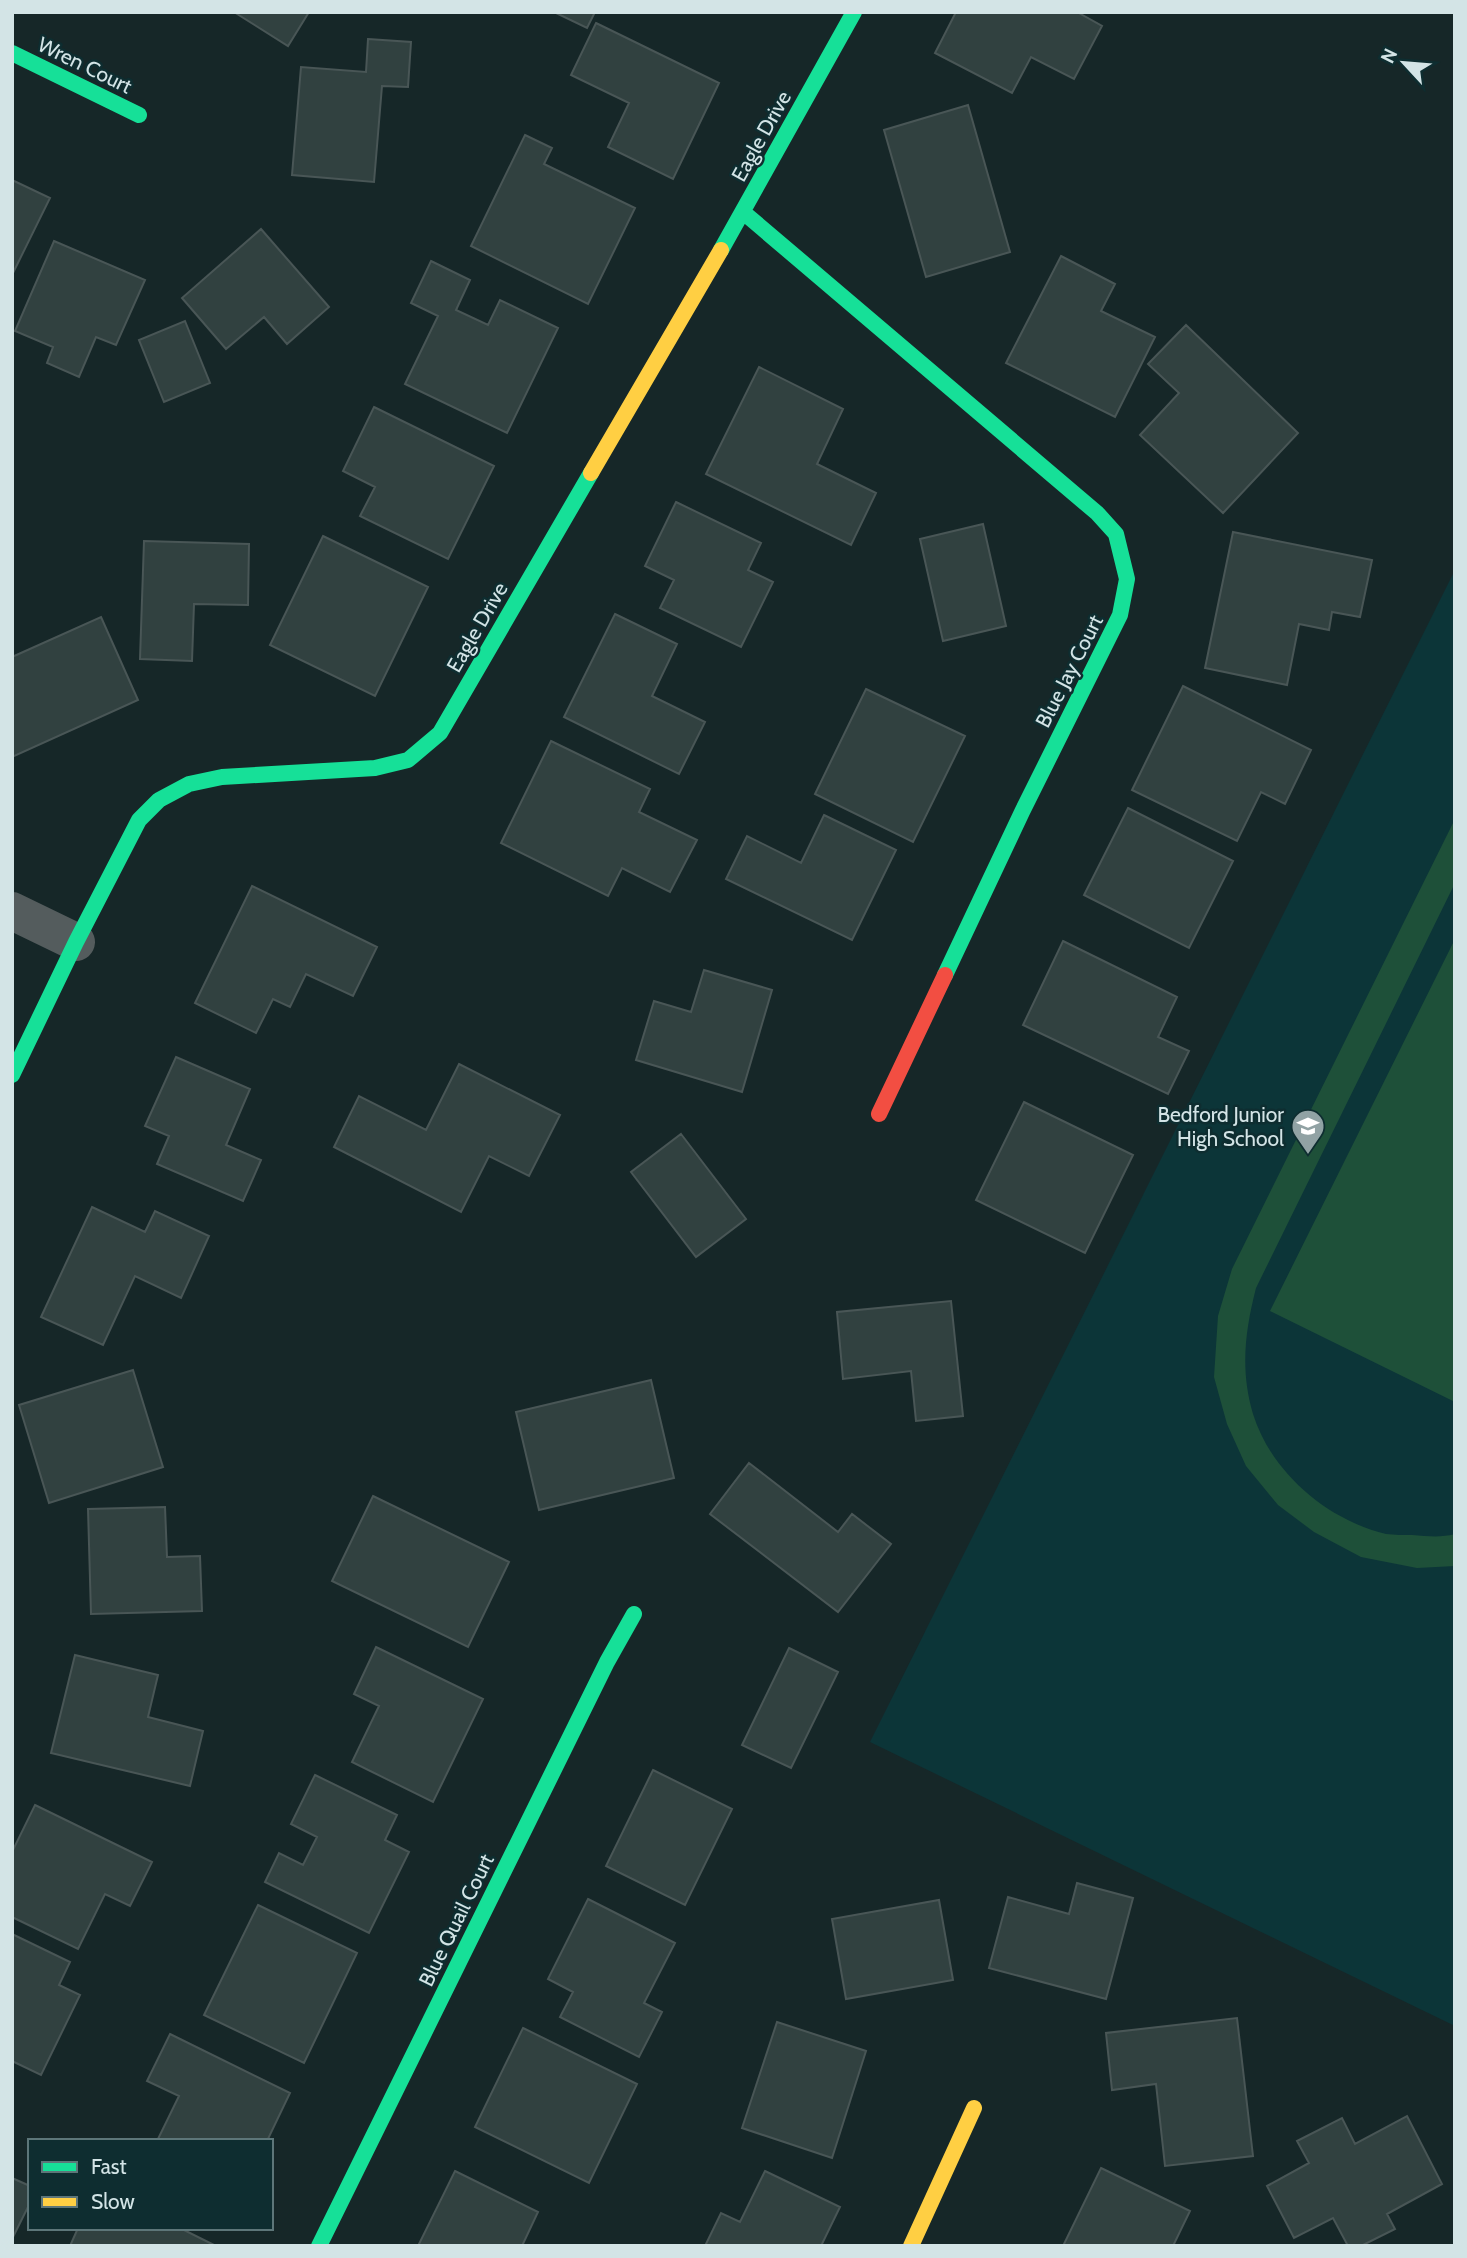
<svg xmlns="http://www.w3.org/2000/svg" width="1467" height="2258" viewBox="0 0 1467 2258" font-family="Cabin,sans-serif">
	<rect width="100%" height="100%" fill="#162728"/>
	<path fill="#0c3538" d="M1455 570V2026L870 1742Z"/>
	<path fill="#1e5039" d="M1455 819V883L1256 1288C1245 1331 1240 1370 1253 1414 1271 1472 1327 1520 1386 1534 1394 1535 1404 1535 1412 1535 1427 1536 1440 1538 1455 1534V1566L1417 1568 1361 1557 1314 1532 1278 1505 1246 1466 1227 1424 1214 1377 1218 1316 1232 1269Z
		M1455 939V1402L1270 1311Z"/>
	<path fill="#314140" stroke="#495656" stroke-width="2" d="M234 12H309L288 46Z
		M554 12H595L587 28Z
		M956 12H1077L1102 26 1074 79 1031 57 1012 93 935 53Z
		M596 23 719 83 673 179 608 147 629 103 571 75Z
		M368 39 411 42 408 87 382 86 374 182 292 175 301 67 366 72Z
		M968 105 1010 252 926 277 884 130Z
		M525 135 552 148 544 164 635 208 588 304 471 246Z
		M12 180 50 198 12 275Z
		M261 229 329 307 287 344 264 317 226 349 182 298Z
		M54 241 145 280 116 345 96 337 79 377 47 363 53 347 15 331Z
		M1061 256 1115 284 1101 311 1155 337 1115 417 1006 363Z
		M431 261 470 280 456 310 488 325 500 300 558 328 507 433 405 384 438 316 411 303Z
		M185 321 210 383 164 402 139 340Z
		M1186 325 1298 433 1223 513 1140 435 1179 393 1148 364Z
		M759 367 843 409 817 464 876 493 851 545 706 474Z
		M374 407 494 466 448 559 360 516 375 487 343 471Z
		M676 502 761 543 748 570 773 582 741 647 660 608 674 580 645 566Z
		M983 524 1006 626 943 641 920 539Z
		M1233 532 1372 560 1360 617 1332 612 1329 630 1299 624 1287 685 1205 668Z
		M323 536 428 587 375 696 270 645Z
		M144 541 249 544 248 605 194 604 192 661 140 659Z
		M615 614 677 644 652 696 705 722 679 774 564 717Z
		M101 617 138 700 12 757V657Z
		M1183 686 1311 750 1285 804 1261 792 1237 841 1132 790Z
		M866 689 965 736 913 842 815 794Z
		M551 741 650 789 639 812 697 840 670 892 622 868 608 896 501 843Z
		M1128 808 1233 861 1189 948 1084 895Z
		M824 815 896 850 852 940 726 879 747 836 801 863Z
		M252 886 377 947 353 996 306 974 290 1007 273 999 256 1033 195 1003Z
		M1063 941 1177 997 1158 1037 1189 1051 1168 1094 1023 1025Z
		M704 970 772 990 742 1092 636 1060 654 1001 691 1012Z
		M176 1057 250 1089 226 1145 261 1160 243 1201 157 1164 169 1136 145 1126Z
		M459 1064 560 1115 529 1176 489 1156 461 1212 334 1147 359 1096 426 1130Z
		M1024 1102 1133 1155 1085 1253 976 1200Z
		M681 1134 746 1219 696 1257 631 1172Z
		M92 1207 145 1232 155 1211 209 1236 181 1298 135 1276 103 1345 41 1317Z
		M951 1301 963 1416 916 1421 911 1371 843 1379 837 1312Z
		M133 1370 163 1467 49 1503 19 1405Z
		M651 1380 674 1478 539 1510 516 1412Z
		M749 1463 838 1532 852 1514 891 1544 838 1612 710 1514Z
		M373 1496 509 1562 468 1647 332 1581Z
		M165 1507 167 1557 200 1556 202 1611 91 1614 88 1509Z
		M376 1647 483 1699 433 1802 352 1762 379 1706 354 1694Z
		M789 1648 838 1672 791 1768 742 1745Z
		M75 1655 158 1675 148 1717 203 1731 190 1786 51 1753Z
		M653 1770 732 1809 685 1905 606 1866Z
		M315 1775 397 1815 385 1840 409 1852 369 1933 265 1882 279 1853 303 1865 317 1837 291 1824Z
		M35 1805 152 1862 130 1906 105 1894 78 1949 12 1917V1852Z
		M1077 1883 1133 1898 1106 1999 989 1968 1008 1897 1069 1914Z
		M588 1899 675 1943 644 2003 662 2012 639 2057 560 2017 573 1992 548 1979Z
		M939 1900 953 1980 846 1999 832 1919Z
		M258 1905 357 1953 304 2063 204 2015Z
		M12 1934 70 1962 59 1985 80 1995 41 2075 12 2061Z
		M1237 2018 1253 2156 1165 2166 1156 2084 1112 2090 1106 2033Z
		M777 2022 866 2051 832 2158 742 2128Z
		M523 2028 637 2084 589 2183 475 2127Z
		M170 2034 290 2093 267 2141H157L179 2096 147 2081Z
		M1407 2116 1442 2184 1387 2214 1395 2229 1361 2246H1348L1333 2218 1294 2238 1267 2186 1309 2163 1297 2141 1342 2118 1355 2144Z
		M1101 2168 1190 2211 1173 2246H1063Z
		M455 2171 538 2212 522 2246H418Z
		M765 2171 840 2207 821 2246H705L721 2213 740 2222Z
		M12 2178 30 2186V2203L12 2239Z
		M78 2228H180L214 2245 70 2246Z"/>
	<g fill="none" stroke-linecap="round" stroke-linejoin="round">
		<path stroke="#545c5d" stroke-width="38" d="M12 911 76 942"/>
		<path stroke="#16e098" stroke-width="16" d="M12 53 139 115
			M743 212 1097 513 1116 534 1127 579 1120 615 1022 812 945 975
			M721 250 854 12
			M12 1075 76 942 139 820 159 800 189 784 222 777 375 768 408 760 440 733 591 473
			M319 2246 607 1662 634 1614"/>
		<path stroke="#ffcf43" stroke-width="16" d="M591 473 721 250
			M911 2246 974 2108"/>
		<path stroke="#f24e42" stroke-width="16" d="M879 1114 945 975"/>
	</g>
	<defs>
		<symbol id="school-pin" viewBox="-11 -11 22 30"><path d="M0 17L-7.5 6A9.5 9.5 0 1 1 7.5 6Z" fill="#91a2a4" stroke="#0e2d30"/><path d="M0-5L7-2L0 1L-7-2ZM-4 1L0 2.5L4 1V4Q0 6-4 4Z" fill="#fff"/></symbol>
	</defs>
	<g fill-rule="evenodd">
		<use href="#school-pin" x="1289" y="1107" width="38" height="52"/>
	</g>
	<g text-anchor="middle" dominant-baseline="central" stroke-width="5" stroke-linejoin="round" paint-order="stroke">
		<g font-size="21" fill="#d3e4e6" stroke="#0e2d30">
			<text transform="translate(85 65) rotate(26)">Wren Court</text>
			<text transform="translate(761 136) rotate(-61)">Eagle Drive</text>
			<text transform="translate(477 627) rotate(-60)">Eagle Drive</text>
			<text transform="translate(1069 671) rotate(-63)">Blue Jay Court</text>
			<text transform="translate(456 1920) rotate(-64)">Blue Quail Court</text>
		</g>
		<g font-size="21" fill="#d3e4e6" stroke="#0e2d30" text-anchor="end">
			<text x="1284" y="1114">Bedford Junior<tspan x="1284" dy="24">High School</tspan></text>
		</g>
	</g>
	<rect width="1467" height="2258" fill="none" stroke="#d3e4e6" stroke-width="28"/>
	<rect x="28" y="2139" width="245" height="91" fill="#0e2d30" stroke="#5d7679" stroke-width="2"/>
	<rect x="42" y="2162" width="35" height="10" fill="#16e098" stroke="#5d7679" stroke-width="2"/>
	<text x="91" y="2174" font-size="21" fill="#d3e4e6">Fast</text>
	<rect x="42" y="2197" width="35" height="10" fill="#ffcf43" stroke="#5d7679" stroke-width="2"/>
	<text x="91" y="2209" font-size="21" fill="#d3e4e6">Slow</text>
	<g transform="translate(1404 63) rotate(296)" stroke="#0e2d30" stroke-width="5" paint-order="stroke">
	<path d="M0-5L12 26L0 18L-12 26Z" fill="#d3e4e6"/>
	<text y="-10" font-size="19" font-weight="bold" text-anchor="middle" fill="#d3e4e6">N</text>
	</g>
</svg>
